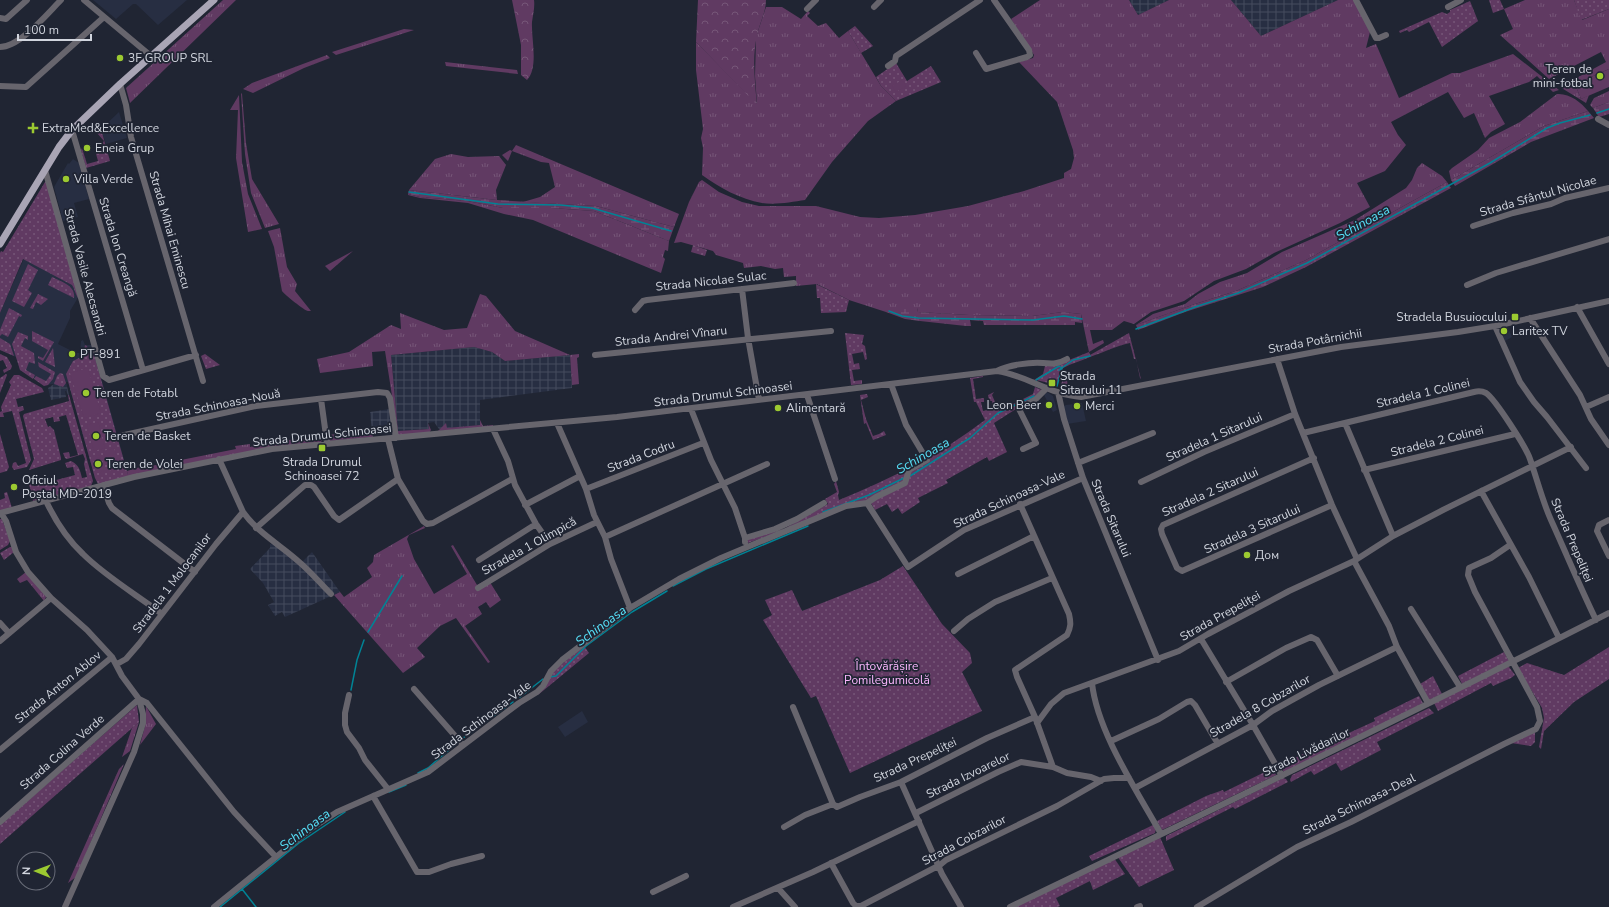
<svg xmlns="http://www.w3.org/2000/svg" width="1609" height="907" viewBox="0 0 1609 907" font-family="'Nunito Sans',sans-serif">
	<defs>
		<pattern id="industrial-grid" width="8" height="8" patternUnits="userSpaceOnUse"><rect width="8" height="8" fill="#272e42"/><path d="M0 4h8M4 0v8" fill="none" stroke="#454b5d"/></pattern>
		<pattern id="grass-tufts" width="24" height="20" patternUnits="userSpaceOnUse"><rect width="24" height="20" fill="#603a62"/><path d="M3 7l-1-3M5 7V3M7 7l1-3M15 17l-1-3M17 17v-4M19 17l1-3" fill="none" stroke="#765678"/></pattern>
		<pattern id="forest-crowns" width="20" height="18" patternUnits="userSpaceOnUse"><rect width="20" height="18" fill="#603a62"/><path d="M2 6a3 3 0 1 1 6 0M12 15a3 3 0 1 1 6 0" fill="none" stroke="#765678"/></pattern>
		<pattern id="wetland-marsh" width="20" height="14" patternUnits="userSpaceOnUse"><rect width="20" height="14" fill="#603a62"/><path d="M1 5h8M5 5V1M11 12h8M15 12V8" fill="none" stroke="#765678"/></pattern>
		<pattern id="park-dots" width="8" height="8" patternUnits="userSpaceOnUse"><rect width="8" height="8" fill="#603a62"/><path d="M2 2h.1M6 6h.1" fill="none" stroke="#765678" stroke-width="1.8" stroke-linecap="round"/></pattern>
	</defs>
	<rect width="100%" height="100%" fill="#202533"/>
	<path fill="#272e42" d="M93 0H187L158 25 136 4H133L116 19Z
		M119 112 127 138 106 144 101 129Z
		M73 159 79 163 89 199 74 203 78 217 63 221 54 187 68 163 69 164Z
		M51 197 79 296 70 311V318L58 344 70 350 67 354 74 357 76 353H80L81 341 83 340 85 345H92L128 474 95 478 68 382 46 385 20 370 16 357 0 350V313Z
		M1508 328 1512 337 1505 341 1500 330Z
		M1047 392 1053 396 1057 410 1053 412 1044 395Z
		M1082 403 1086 421 1067 424 1064 406 1066 405Z
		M582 711 588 722 565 737 558 727Z"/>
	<path fill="url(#industrial-grid)" d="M1129 0H1169L1138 15Z
		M1231 0H1338L1261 36Z
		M474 347 492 352 505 361 570 355 572 388 480 400V425L439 429 434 422 428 423 429 429 398 431 391 355Z
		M66 382 69 395H68L66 391H65L66 397 51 400 48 388 54 384Z
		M390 409 393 430 372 432 370 412Z
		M270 544 275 545 300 564 312 552 340 592 285 617 282 612 275 616 268 605 274 602 263 583 250 569 270 548Z"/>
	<path fill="url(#grass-tufts)" d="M223 0H236L130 103 126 88Z
		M1040 0H1129L1138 15 1169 0H1231L1261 36 1338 0H1355L1370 32 1366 48 1376 44 1399 98 1452 73H1460L1513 54 1559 90 1553 92 1537 76 1529 82 1489 96 1505 124 1491 132 1485 138 1474 113 1464 118 1448 92 1391 122 1398 135 1406 145 1385 171 1357 183 1370 207 1340 223 1274 253 1246 269 1214 281 1184 301 1151 312 1134 324 1124 321 1112 330H1090L1093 344 1103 340 1104 343 1089 352 1081 314 1063 312 1032 316 969 315 918 312 917 308H886V312L849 300 817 284 796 286V276L784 277 783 268 775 269 761 266 744 268 743 263 716 255 713 251 681 242 674 243 689 202 699 182 702 180 719 192 742 202 759 206H816L860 217 879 218 915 215 968 206 1024 191 1064 178V173L1071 169 1074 158 1073 150 1057 102 1019 62 1033 58 1034 55 1011 19Z
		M1525 0H1574L1582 20 1609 9V69L1575 84 1581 99 1589 95 1586 103 1560 87 1606 62 1601 52 1549 79 1500 35 1513 29 1504 9Z
		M766 7H782L801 19 808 11 810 13 807 16 818 26 826 23 839 38 848 31 881 86 896 101 868 121 832 162 805 200C792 202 775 205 762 203 740 199 720 188 702 175L703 148 701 138 703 129 696 70V42L757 104 755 76 756 37Z
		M404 29 414 30 336 55 332 52Z
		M327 55 330 58 304 68 253 93 243 89 252 83Z
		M445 62 517 70 518 74 446 66Z
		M1609 91V102L1593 108 1590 105 1594 98Z
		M241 93 242 94 246 143 252 179 279 224 265 228 251 193 245 154Z
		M1557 94C1569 93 1581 102 1588 111L1544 126 1451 180 1449 171 1452 168 1478 150 1489 138 1520 122Z
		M239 95 242 162 248 194 262 229 248 232 236 158 238 110H230Z
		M516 145 679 214 674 227 596 206 523 202 540 197 555 187 549 163 541 162 512 151 508 161 502 155 510 150 512 151Z
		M451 154 468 157 499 156 506 165 496 190 497 200 409 190 435 159Z
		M1422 163 1442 176 1447 182 1306 260 1236 291 1195 304 1136 325 1153 314 1185 304 1198 294 1220 282 1247 273 1282 252 1355 220 1406 188 1412 180 1417 168Z
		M408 194 420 197 467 201 503 208H552L594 211 669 241 668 251 665 250 663 257 665 259 661 273 533 220 504 214 468 203 420 198 408 195Z
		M280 228 287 267 297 284 295 291 311 311C310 311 309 311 308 311 305 311 284 294 282 291L274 247 268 231Z
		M353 251 330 271 325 266Z
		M480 294 486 296 515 331 570 355 579 354V357L577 358 579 384 572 385 570 355 505 361 492 352 474 347 391 355 398 431 429 429 428 423 431 430 429 433 399 435 398 434 385 351 372 352 373 366 320 373 317 359 349 352 391 325 401 329 400 313 444 330 467 328Z
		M480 420 483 426 493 425V427L438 431 446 423 447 428 480 425Z
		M372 429 373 437 329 441V435Z
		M323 436V439L321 442 128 477 127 471 150 464 151 466 236 449 235 446 250 444V447L263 444V443Z
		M424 526 425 528 409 535 407 539 414 559 434 594 467 574 451 546 453 545 477 585 488 579 501 600 490 608 486 602 478 607 482 614 465 626 490 662 488 663 456 618 440 626 417 648 425 657 403 673 334 595 340 592 344 597 372 577 367 568 373 562 374 555Z
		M26 572 47 595 44 601 27 580 20 583 17 579Z
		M146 706 156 724 140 745 145 726Z
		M139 722 130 751 122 757 132 728Z
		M124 764 76 877 68 883 119 769Z"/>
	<path fill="url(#forest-crowns)" d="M512 0H534C535 7 533 15 532 22 531 39 539 67 527 80L521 75V45Z
		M698 0H766C766 13 759 24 757 36 752 56 755 84 757 105L696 42Z"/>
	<path fill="url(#wetland-marsh)" d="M1609 102V114L1599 117 1593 108Z
		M1588 111 1594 118 1531 142 1455 186 1451 180 1544 126Z
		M1447 182 1451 188 1306 267 1263 287 1185 312 1138 330 1136 325 1195 304 1236 291 1306 260Z
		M409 190 497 200 596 206 674 227 669 241 594 211 552 208H503L467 201 420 197 408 194Z
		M886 308H917L918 312 969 315 1032 316 1063 312 1081 314 1082 323 1075 322V325H984L983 321 970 320 971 326H966L920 321 905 319 886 312Z"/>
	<path fill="url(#park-dots)" d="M1489 0H1500L1504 9 1493 13Z
		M1574 0H1609V9L1581 20Z
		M1470 1 1478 21 1442 47 1429 22 1409 32 1407 30 1400 33 1399 31 1442 12 1447 14 1450 12V10Z
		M855 26 873 46 861 53 848 31Z
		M896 63 907 81 931 66 941 82 896 101 881 86 876 77Z
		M101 129 110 161 86 168 81 150 82 148 87 164 98 161 95 150 104 141 97 133Z
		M45 182H47L79 296 78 298C75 294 75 289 72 285L23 259 0 313V253L1 251 3 252Z
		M693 245 707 250 705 256 691 252Z
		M28 264 38 270 28 290 32 293 24 307 26 308 12 301Z
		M52 277C62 282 76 286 74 298L48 285Z
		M816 284 849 300 846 312 821 313 820 298H817Z
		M38 294 48 299 41 305 36 302 33 309 30 308Z
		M9 308 22 315 21 317 19 316 8 337 2 334 0 336V330Z
		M32 331 54 342 43 361 38 358V356L43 358 48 350 32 341Z
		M18 332 28 336V340L25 338 21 346 34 353 35 364 29 362 26 370 35 375 33 379 20 370 12 344Z
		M845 333 864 335 862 344 865 346 867 359 865 360 863 352 852 354 854 364 859 363 860 369 852 370 854 381 862 380V384L851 385Z
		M1129 333 1141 379 1140 378 1136 359H1134L1130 343C1116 346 1104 352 1090 357 1081 361 1072 363 1063 368L1057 385 1032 379 1034 380 1043 374 1045 366 1069 360 1089 352 1090 355Z
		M0 338 10 344 14 356 0 350Z
		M85 345 87 346 89 352 93 351 128 475V477L98 484 95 478 66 374 73 361 83 356Z
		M53 348 55 367 45 362Z
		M0 354 7 357 12 366 11 369 4 373 3 370 7 368 3 360 0 361Z
		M205 354 220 365 206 369 201 356Z
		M38 362 55 372 53 379 48 385 44 386 34 379 36 376 46 381 51 374 39 367Z
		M60 373 63 374 66 383 63 387 54 384 57 376Z
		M6 374 7 375 0 393V378Z
		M14 375H19L42 388 44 392 16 399 18 407 23 406 24 410 19 412 31 460 27 467 14 470 12 467 13 463 16 462 18 466 26 463 12 411 3 413 4 417H0V412L2 411 1 407 11 385 9 382Z
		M1064 375H1066L1069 392 1060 388Z
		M983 376V377L973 379 976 399 984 398V402H981L983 411 993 409 992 401H989L988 395 994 392 992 395 999 411 1033 394 1035 387 1042 390 1035 397 994 423 1007 452 989 461 987 457 946 480 948 483 918 498 920 502 902 514 898 508 892 512 887 504 875 510 869 500 748 543 747 541 748 539 784 529 828 504 825 499 837 492 834 484 836 481 839 492 838 495 839 500C890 479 941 454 985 420L976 402H974L970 378Z
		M867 394 868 397 861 400 866 419 873 436 879 434 884 431 886 435 873 440 866 423 864 424 860 395Z
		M68 395H69L93 481 91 486 33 501 29 484 33 483 34 486 75 475 73 467 67 468 65 463 71 461C79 465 80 470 82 478L87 477 84 464 85 459 83 454 67 459 65 458 63 453 69 452 70 457 78 455 66 415 59 417 60 421 54 422 53 417 45 419 48 427 50 426 54 430 61 458V460L29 470 34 459 23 416 24 414 69 401Z
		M0 434 9 467 7 471 0 473Z
		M7 492 12 508 0 511V500L5 498 4 493Z
		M0 519H2L10 541 8 545 0 550Z
		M10 547H12L14 552 4 560 0 553Z
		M903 566 942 624 970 653 972 663 962 672 982 711 850 773 816 696 811 698 763 620 772 615 765 600 792 590 802 611 880 580Z
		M584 646 589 653 538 695 553 671Z
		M1609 647V679L1574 702 1544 731 1541 749 1539 747 1544 718 1542 708 1518 668 1527 663 1564 675Z
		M1504 652 1509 661 1462 684 1458 676Z
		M1505 667H1509L1515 675 1511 678 1493 686 1491 683 1438 711 1434 703Z
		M1433 676 1442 694 1429 700 1420 684Z
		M1419 696 1423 703 1381 725 1284 772 1279 765 1375 721 1374 718Z
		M137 705 139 722 0 844V825Z
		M1429 708 1434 713 1377 742 1381 750 1341 771 1336 763 1314 775 1311 771 1291 782 1290 780 1292 775Z
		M1535 732V742L1531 746 1511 743Z
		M1273 768 1276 775 1162 830 1157 821 1206 796 1223 790 1224 792Z
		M1283 778 1286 779 1288 782 1235 809 1233 807 1166 841V836Z
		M1153 825 1156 829 1155 833 1092 861 1089 856Z
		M1160 837 1174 870 1139 887 1117 856Z
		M1114 858 1125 874 1093 890 1090 881 1056 898 1060 906 1057 907H1014Z"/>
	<path fill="#603a62" d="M1609 69V87L1581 99 1575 84Z
		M902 80 906 86 896 92 892 86Z
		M88 368 101 413 84 418 70 373Z
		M98 422 105 448 94 451 87 425Z
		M114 448 120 467 109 471 103 451Z
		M99 455 104 471 98 473 93 457Z"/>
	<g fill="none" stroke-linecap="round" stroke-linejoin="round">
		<path stroke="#018395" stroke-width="1.5" d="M1597 113 1609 109
			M409 192 498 204 560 205 592 208 671 231
			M889 311 902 316 918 318 1033 320 1064 316 1082 319
			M1136 329 1198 306 1238 293 1307 263 1490 163 1547 128 1560 123 1590 115
			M1059 370 1073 360 1090 356
			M1036 380 1059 366 1062 368 1057 386
			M910 476 970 438 998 413 1034 396
			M823 512 869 495 904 478
			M673 586 706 569 808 526
			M368 632 402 576
			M550 677 556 676 586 646 632 612 667 591
			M351 690 357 660 364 640
			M520 697 543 679
			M463 738 513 702
			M418 773 428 768 457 743
			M389 792 406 785
			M242 889 256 907
			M220 907 299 843 345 812"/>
		<path stroke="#67656d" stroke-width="6" d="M84 0 151 56
			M1356 0 1376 38H1379L1386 35
			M874 7 881 0
			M1448 7 1461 0
			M807 9 816 0
			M0 18 6 19 27 0
			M0 47C20 47 47 14 61 0
			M976 53 986 69 1027 57 1030 55 1029 50 994 0
			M888 66 895 61 896 56 980 0
			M120 84 126 105 131 137 203 381
			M0 86 26 87 104 17
			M1598 119 1609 125
			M72 130 143 370
			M45 170 103 376 109 380 196 355
			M1473 226 1513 213 1551 204 1565 198 1609 188
			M1467 285 1496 273 1609 239
			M742 289 748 338 759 400
			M1577 307 1609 364
			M635 310 643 301 647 300 794 283
			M1530 318 1580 395 1591 419 1609 445
			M1495 326 1520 382 1534 402 1547 417 1586 468
			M595 355 831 331
			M1277 359 1295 414 1332 505 1357 559
			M997 371C1008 365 1030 362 1043 363 1053 364 1058 364 1067 359
			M1058 392 1064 419 1083 478 1158 660
			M807 395 835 479
			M321 399 327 443
			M1586 407 1609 397
			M691 409 711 460 735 508 745 538
			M557 423 586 489 594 515 605 537 611 559 630 608
			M1345 423 1393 536
			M493 429 508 461 515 485 536 524 550 544
			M1303 433 1474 392C1478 391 1482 391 1486 393 1495 399 1526 447 1530 459 1537 479 1542 500 1551 520 1566 553 1580 587 1596 620
			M120 436 256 406 378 392 387 393 390 398 396 438
			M388 439 398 479 423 521 427 524 433 523 512 479
			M1023 449 1036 443 1019 409 1036 399 1047 388
			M1314 458 1163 525 1161 529 1162 534 1177 568 1182 571 1332 505
			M219 459 243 512C258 533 279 544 298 561 310 571 320 583 331 594
			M1078 463 1153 433
			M1364 470 1515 434
			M1141 482 1204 452 1295 414
			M103 485 109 503 112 508 195 572
			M586 489 703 443
			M1481 491 1529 577 1559 638
			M46 501C55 520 68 540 83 554 105 576 137 595 162 614
			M867 503 908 567 964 530 1083 478
			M1020 504 1069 614C1071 623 1071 627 1067 635L1015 670 1017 677 1035 717 1053 767
			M525 505 580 476
			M0 513 134 477 272 449 617 417 997 371C1026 375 1051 395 1081 397L1341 347 1458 332 1495 326 1609 301
			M1 513 6 521 16 552 28 572 51 598 87 630 112 657 122 676 139 699 143 714V723L134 752 65 907
			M1609 520 1599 525 1597 531 1609 556
			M256 528 305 485H311L314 487 334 516 339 520 398 479
			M605 537 767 464
			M745 542V538L775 529 797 519 824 503
			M479 560 536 524
			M1354 561 1389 626 1397 647 1428 703
			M958 574 1034 536
			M478 588 550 544 597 522
			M1411 609 1460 687
			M0 623 9 633
			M954 631 968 619 995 602 1052 578
			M1201 639 1253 725 1282 776
			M0 641 51 598
			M117 664 126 659 139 644 216 544 243 512
			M1226 682 1286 648 1311 637 1317 640 1338 676
			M1092 683C1097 731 1137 791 1161 834
			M414 689 463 745
			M349 695 345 713V725L347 732 359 748 365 760 388 789
			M139 699 147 703 234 812 276 857
			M793 707 833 804
			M1037 723 1051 704 1064 693 1179 651 1208 634 1289 591 1354 561 1393 536 1443 510 1571 447
			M1111 741 1159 719 1187 702 1191 701 1195 705 1218 744
			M0 750 112 657
			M901 782 942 874 961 907
			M1135 788 1253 725 1272 711 1319 685 1397 647
			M373 796 417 872H429L451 864 482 856
			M916 813 998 772 1021 762 1053 767 1067 773 1091 777 1101 781
			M0 822 139 699
			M784 827 805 815 833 804 837 807 860 797 901 782 987 738 1035 717
			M831 863 853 903 856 906H861L940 865 946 860 1057 806 1104 779 1114 778H1129
			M778 888 795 907
			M653 892 686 876
			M214 907 312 828 337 812 428 772 519 703 537 692 543 686 551 671 562 660 630 608 679 579 721 558 846 506 867 503 876 497 905 483 909 470 927 460 906 425 891 384
			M733 907 813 872 919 821
			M1010 907C1210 811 1411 714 1609 613
			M1137 907 1140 906V907
			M1197 907 1297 847 1351 822 1504 744 1536 729 1540 721 1537 707 1475 592 1468 575 1469 568 1491 558 1510 545"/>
		<path stroke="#a9a5b5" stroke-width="7" d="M0 244 59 147 72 130 120 84 214 0"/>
	</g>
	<g fill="#9cca31" stroke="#202533" stroke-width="1.5">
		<circle cx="120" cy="58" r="4"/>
		<circle cx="1600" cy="76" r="4"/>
		<path d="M31 122h4v4h4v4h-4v4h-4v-4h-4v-4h4z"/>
		<circle cx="87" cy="148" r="4"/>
		<circle cx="66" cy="179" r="4"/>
		<rect x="1511" y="313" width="8" height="8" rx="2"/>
		<circle cx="1504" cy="331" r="4"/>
		<circle cx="72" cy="354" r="4"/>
		<rect x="1048" y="379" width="8" height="8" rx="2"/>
		<circle cx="86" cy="393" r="4"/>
		<circle cx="1049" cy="405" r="4"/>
		<circle cx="1077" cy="406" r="4"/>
		<circle cx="778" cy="408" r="4"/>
		<circle cx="96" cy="436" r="4"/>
		<rect x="318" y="444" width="8" height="8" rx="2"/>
		<circle cx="98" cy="464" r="4"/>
		<circle cx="14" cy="487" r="4"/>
		<circle cx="1247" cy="555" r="4"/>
	</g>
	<g text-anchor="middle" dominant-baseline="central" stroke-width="3.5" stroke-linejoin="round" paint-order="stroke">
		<g font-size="12" fill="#d1d5de" stroke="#202533" text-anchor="start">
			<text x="128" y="58">3F GROUP SRL</text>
			<text x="1592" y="69" text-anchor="end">Teren de<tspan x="1592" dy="14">mini-fotbal</tspan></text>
			<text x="42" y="128">ExtraMed&amp;Excellence</text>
			<text x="95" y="148">Eneia Grup</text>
			<text x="74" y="179">Villa Verde</text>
			<text x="1507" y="317" text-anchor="end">Stradela Busuiocului</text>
			<text x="1512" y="331">Laritex TV</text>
			<text x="80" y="354">PT-891</text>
			<text x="1060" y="376">Strada<tspan x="1060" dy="14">Sitarului 11</tspan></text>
			<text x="94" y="393">Teren de Fotabl</text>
			<text x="1041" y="405" text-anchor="end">Leon Beer</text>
			<text x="1085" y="406">Merci</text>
			<text x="786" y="408">Alimentară</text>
			<text x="104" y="436">Teren de Basket</text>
			<text x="322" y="462" text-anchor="middle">Strada Drumul<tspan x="322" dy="14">Schinoasei 72</tspan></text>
			<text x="106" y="464">Teren de Volei</text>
			<text x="22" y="480">Oficiul<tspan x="22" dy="14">Poștal MD-2019</tspan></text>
			<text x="1255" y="555">Дом</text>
		</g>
		<g font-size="12" fill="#d1d5de" stroke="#202533">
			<text transform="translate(1538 196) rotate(-16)">Strada Sfântul Nicolae</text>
			<text transform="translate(170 230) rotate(74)">Strada Mihai Eminescu</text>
			<text transform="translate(118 247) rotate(73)">Strada Ion Creangă</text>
			<text transform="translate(85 272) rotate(75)">Strada Vasile Alecsandri</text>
			<text transform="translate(711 281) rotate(-6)">Strada Nicolae Sulac</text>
			<text transform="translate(671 336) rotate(-6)">Strada Andrei Vînaru</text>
			<text transform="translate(1315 341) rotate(-10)">Strada Potârnichii</text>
			<text transform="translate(1423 393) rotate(-13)">Stradela 1 Colinei</text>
			<text transform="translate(723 394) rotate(-7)">Strada Drumul Schinoasei</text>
			<text transform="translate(218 405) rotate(-11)">Strada Schinoasa-Nouă</text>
			<text transform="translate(322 435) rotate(-6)">Strada Drumul Schinoasei</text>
			<text transform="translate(1214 437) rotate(-24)">Stradela 1 Sitarului</text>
			<text transform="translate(1437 441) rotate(-14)">Stradela 2 Colinei</text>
			<text transform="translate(641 456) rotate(-21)">Strada Codru</text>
			<text transform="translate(1210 492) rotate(-24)">Stradela 2 Sitarului</text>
			<text transform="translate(1009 499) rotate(-25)">Strada Schinoasa-Vale</text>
			<text transform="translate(1111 518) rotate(67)">Strada Sitarului</text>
			<text transform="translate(1252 529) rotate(-24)">Stradela 3 Sitarului</text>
			<text transform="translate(1572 540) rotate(67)">Strada Prepeliței</text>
			<text transform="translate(529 546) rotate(-29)">Stradela 1 Olimpică</text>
			<text transform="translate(172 583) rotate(-53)">Stradela 1 Molocanilor</text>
			<text transform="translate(1220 616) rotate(-29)">Strada Prepeliței</text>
			<text transform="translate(58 687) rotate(-39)">Strada Anton Ablov</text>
			<text transform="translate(1260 706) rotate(-30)">Stradela 8 Cobzarilor</text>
			<text transform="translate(481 720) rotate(-37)">Strada Schinoasa-Vale</text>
			<text transform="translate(62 752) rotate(-41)">Strada Colina Verde</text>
			<text transform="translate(1306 752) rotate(-26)">Strada Livădarilor</text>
			<text transform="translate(915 760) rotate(-25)">Strada Prepeliței</text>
			<text transform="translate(968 775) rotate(-26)">Strada Izvoarelor</text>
			<text transform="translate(1359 804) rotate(-26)">Strada Schinoasa-Deal</text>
			<text transform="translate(964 840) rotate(-28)">Strada Cobzarilor</text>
		</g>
		<g font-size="12" fill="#fcb7ff" stroke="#202533">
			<text x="887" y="666">Întovărășire<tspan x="887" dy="14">Pomilegumicolă</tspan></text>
		</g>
		<g font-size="13" font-style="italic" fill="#57e0f8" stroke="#202533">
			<text transform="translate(1363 223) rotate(-29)">Schinoasa</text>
			<text transform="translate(923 456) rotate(-30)">Schinoasa</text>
			<text transform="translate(601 626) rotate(-36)">Schinoasa</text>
			<text transform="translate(305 830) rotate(-37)">Schinoasa</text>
		</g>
	</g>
	<g transform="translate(36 871) rotate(271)"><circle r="19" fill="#202533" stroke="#676b77"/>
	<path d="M0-3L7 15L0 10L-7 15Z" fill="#9cca31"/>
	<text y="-6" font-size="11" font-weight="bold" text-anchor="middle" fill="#d1d5de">N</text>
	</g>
	<path d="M18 34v6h73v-6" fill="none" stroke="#d1d5de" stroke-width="2"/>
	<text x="24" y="34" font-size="12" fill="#d1d5de" stroke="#202533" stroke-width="3" paint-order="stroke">100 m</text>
</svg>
